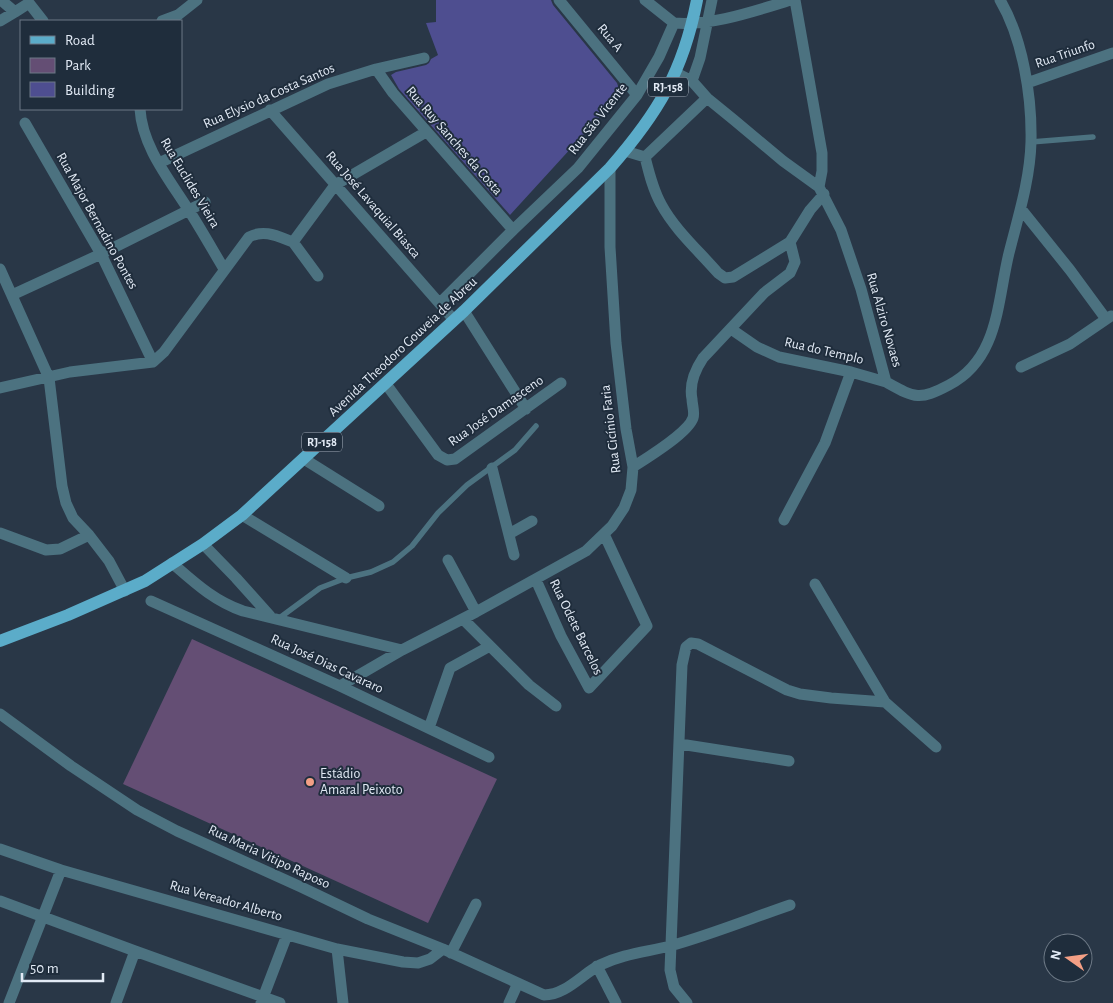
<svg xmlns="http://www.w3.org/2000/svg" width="1113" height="1003" viewBox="0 0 1113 1003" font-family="'Alegreya Sans',sans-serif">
	<rect width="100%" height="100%" fill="#293747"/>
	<path fill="#644e74" d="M192 639 497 779 428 923 123 784Z"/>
	<path fill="#4e4e90" d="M436 0H551L553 5 617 83 619 89 616 97 605 111 510 215 399 89 391 75 396 72 426 65 429 63 431 59 438 55 426 23 436 22Z"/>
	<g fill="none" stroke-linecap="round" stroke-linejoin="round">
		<path stroke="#4c7280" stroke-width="5.5" d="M1031 142 1093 137
			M278 619 320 588 346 578 371 572 393 562 412 546 438 513 467 485 515 450 536 426"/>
		<path stroke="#4c7280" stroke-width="11" d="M1 0 15 12 29 3 43 21
			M559 0 637 95
			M645 0 674 23
			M795 0 822 153V171L819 187
			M0 21 15 12
			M162 21 178 15 197 0
			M376 69 393 93 513 230
			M676 73 692 81 707 98 734 120 783 161 819 187 841 230 861 289 886 382C915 398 919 401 949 385 999 359 997 302 1009 253 1018 217 1030 180 1031 142 1032 97 1023 39 1000 0
			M692 81 700 58 712 0
			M1027 83 1113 53
			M140 109C142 146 169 179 188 209 201 229 212 249 224 269
			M270 110 454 320
			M25 123 101 254 153 362
			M625 151 645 157 707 98
			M645 157C649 173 653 190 661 204 675 230 699 251 718 273L725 278 733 277 790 242 810 210 824 194
			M159 163 328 84 376 69 424 58
			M1021 209 1070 270 1106 319
			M293 242 335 185 426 132
			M293 242 318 276
			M0 269 49 378 62 486 66 503 73 518 89 535 109 561 125 591
			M12 295 101 254 205 202
			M440 303 513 230 578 168 637 95 659 57 674 23C713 26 754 11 791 0
			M464 311 526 409
			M731 329 757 347 779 357 851 372 886 382
			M1021 367 1070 344 1111 316
			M386 384 438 455 447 460 455 459 561 383
			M0 388 70 372 153 362 164 352 249 237C264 229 277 236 293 242
			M304 459 379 506
			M633 467C647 458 688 433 693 418 695 412 692 405 692 399 689 384 695 370 703 358L764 293 790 273 795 262 790 242
			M492 468 514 555
			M242 515 346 578
			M784 520 825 443 851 372
			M0 533 46 550 60 549 89 535
			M509 534 532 521
			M203 544 236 578 270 616
			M448 560 476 612
			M172 563C195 583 214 601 243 611L402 650
			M536 580 561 636 589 688 647 626 604 534
			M815 584 885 702 936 747
			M151 601 340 686 489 757
			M463 619 529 685 556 706
			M340 686 402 650 476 612 586 551 612 526 624 508 631 490 633 467 626 429 616 343 610 247V168
			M0 714 71 766 137 810 177 831 301 887 368 919 443 949 544 995C566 995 582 974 600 965 623 954 646 952 670 946 710 935 752 918 790 905
			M429 728 450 668 490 646
			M680 744 789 761
			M0 849 61 870 337 949 403 962 418 963 430 959 443 949
			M0 901 135 951 280 1003
			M337 949 343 1003
			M451 953 476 904
			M597 966 616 1003
			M9 1003 61 870
			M116 1003 135 951
			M261 1003 287 935
			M509 1003 518 983
			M687 1003 674 987 670 970 682 665 686 647 691 643 698 644 787 690 800 694 831 698 885 702"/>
		<path stroke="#5bacc9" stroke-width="12" d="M0 641 68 615 145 581 203 544 242 515 464 311 610 168C658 113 683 72 697 0"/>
	</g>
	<circle fill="#f39f85" stroke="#1f2d3c" stroke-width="2" cx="310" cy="782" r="5"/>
	<g text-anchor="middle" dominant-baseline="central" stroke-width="4" stroke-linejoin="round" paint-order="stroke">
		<g fill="#1f2d3c" stroke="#a8b1be" stroke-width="1">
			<rect x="648" y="77.5" width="40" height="19" rx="4"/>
			<rect x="302" y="432.5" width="40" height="19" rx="4"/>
		</g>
		<g font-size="12" font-weight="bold" fill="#e2eaf5">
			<text x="668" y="87">RJ-158</text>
			<text x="322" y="442">RJ-158</text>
		</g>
		<g font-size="14" fill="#e2eaf5" stroke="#1f2d3c">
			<text transform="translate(610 38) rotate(50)">Rua A</text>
			<text transform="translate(1065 54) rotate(-19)">Rua Triunfo</text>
			<text transform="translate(269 96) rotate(-24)">Rua Elysio da Costa Santos</text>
			<text transform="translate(598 119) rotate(-52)">Rua São Vicente</text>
			<text transform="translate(454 141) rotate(49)">Rua Ruy Sanches da Costa</text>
			<text transform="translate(190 183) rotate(59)">Rua Euclides Vieira</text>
			<text transform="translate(373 205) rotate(49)">Rua José Lavaquial Biasca</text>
			<text transform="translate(97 221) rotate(61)">Rua Major Bernadino Pontes</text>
			<text transform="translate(884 320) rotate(74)">Rua Alziro Novaes</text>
			<text transform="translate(403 347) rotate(-43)">Avenida Theodoro Gouveia de Abreu</text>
			<text transform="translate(824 351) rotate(13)">Rua do Templo</text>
			<text transform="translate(496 411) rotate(-35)">Rua José Damasceno</text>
			<text transform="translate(611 429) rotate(-97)">Rua Cicínio Faria</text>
			<text transform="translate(576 627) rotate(64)">Rua Odete Barcelos</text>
			<text transform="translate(327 664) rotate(25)">Rua José Dias Cavararo</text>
			<text transform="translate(269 857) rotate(25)">Rua Maria Vitipo Raposo</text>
			<text transform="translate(226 901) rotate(16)">Rua Vereador Alberto</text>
		</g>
		<g font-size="14" fill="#e2eaf5" stroke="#1f2d3c" text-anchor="start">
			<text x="320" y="774">Estádio<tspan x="320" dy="16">Amaral Peixoto</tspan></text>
		</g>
	</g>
	<rect x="20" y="20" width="162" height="90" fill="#1f2d3c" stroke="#6d7986"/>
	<rect x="30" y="36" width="25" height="8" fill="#5bacc9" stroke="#6d7986"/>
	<text x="65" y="45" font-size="15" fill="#e2eaf5">Road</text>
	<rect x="30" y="58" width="25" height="15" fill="#644e74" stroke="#6d7986"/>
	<text x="65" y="70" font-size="15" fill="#e2eaf5">Park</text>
	<rect x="30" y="82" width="25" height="15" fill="#4e4e90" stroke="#6d7986"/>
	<text x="65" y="95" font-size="15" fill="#e2eaf5">Building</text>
	<g transform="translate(1068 958) rotate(284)"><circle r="24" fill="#1f2d3c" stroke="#6d7986"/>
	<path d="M0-4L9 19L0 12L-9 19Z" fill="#f39f85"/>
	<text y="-8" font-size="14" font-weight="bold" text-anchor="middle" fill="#e2eaf5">N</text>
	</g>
	<path d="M22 973v8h81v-8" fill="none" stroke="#e2eaf5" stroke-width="2.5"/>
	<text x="30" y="973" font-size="15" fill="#e2eaf5" stroke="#1f2d3c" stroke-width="4" paint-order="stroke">50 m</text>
</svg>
